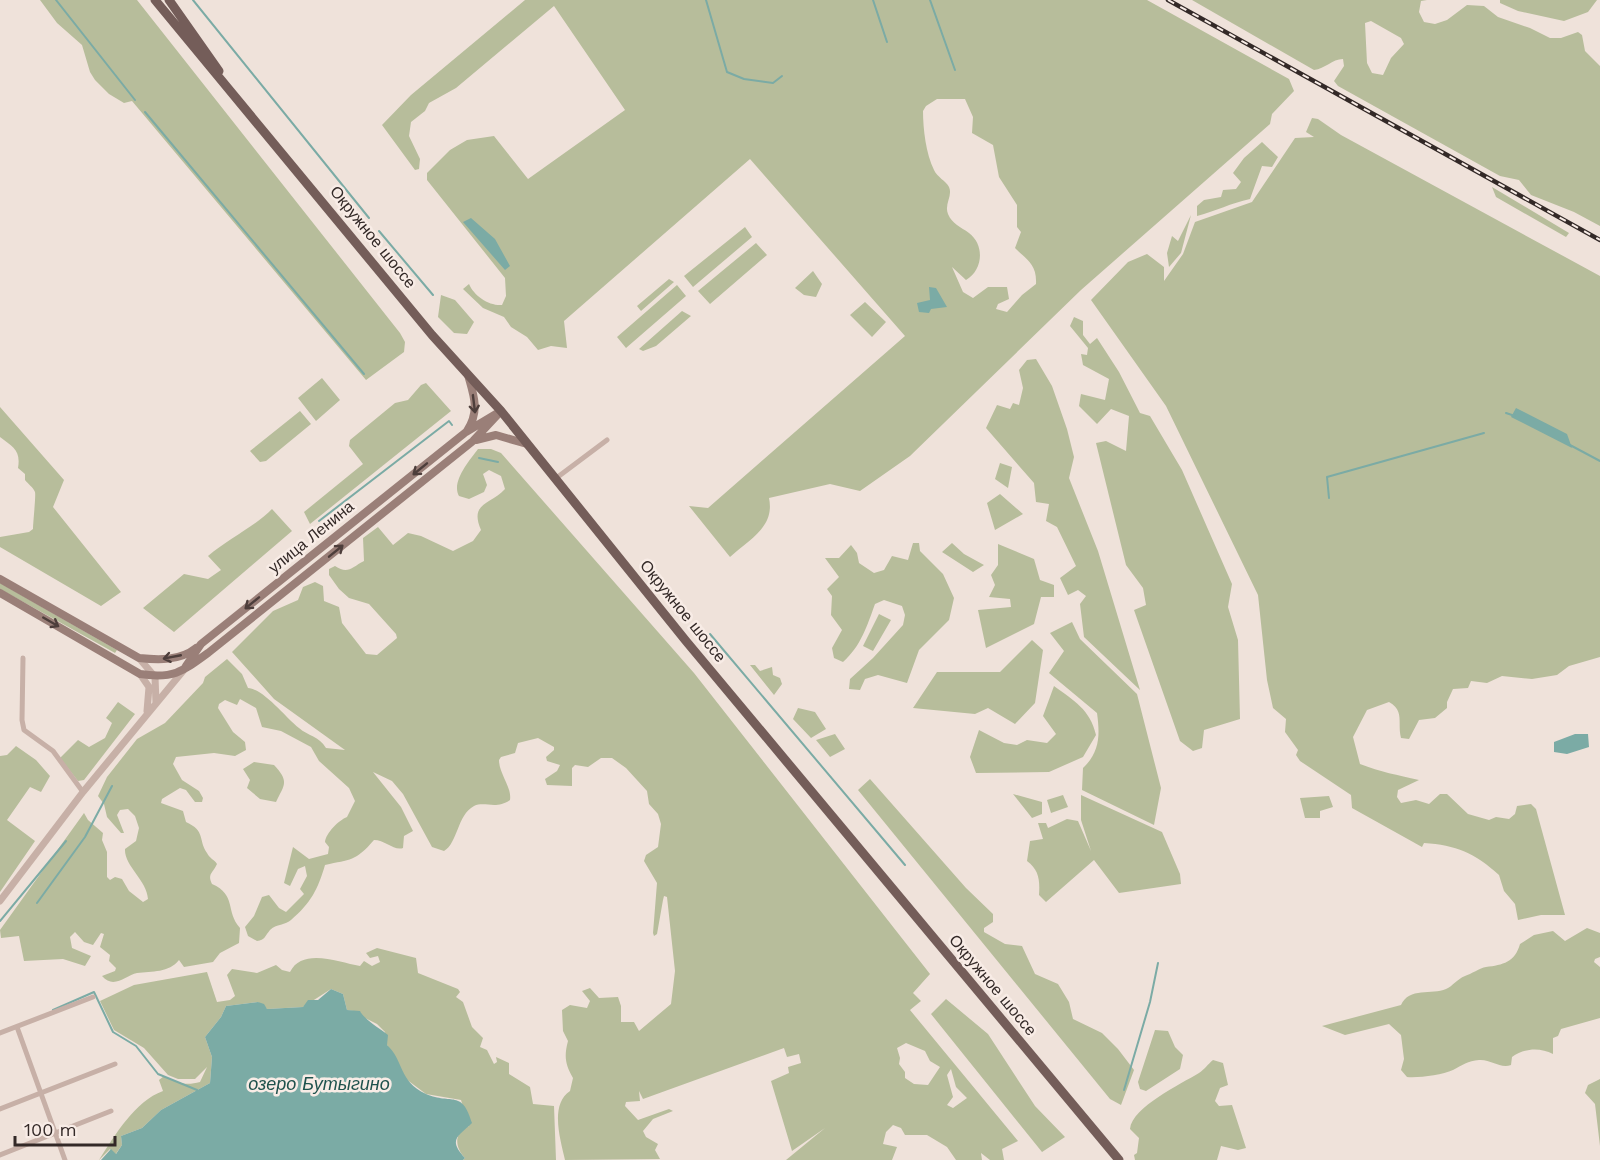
<svg xmlns="http://www.w3.org/2000/svg" width="1600" height="1160" viewBox="0 0 1600 1160" font-family="'Work Sans',sans-serif">
	<rect width="100%" height="100%" fill="#efe2da"/>
	<path fill="#b7bd9b" fill-rule="evenodd" d="M40 0H137L400 333 405 342 404 352 366 380 132 101 124 103 109 94 95 80 90 72 82 45 57 23Z
		M525 0H1147L1289 79 1294 91 1272 114 1270 124 1081 290 910 456 860 491 830 484 769 498C775 527 750 539 730 557L689 506 708 508 905 336 750 159 564 321 567 348 551 346 538 350 527 337 511 327 504 317 483 308 463 289 469 284C474 296 489 306 502 305L506 296 505 278 427 180V173L450 150 467 140 494 136 528 179 625 110 554 6 456 88 429 103 425 111 411 122 409 136 420 159 419 169 415 170 382 125 411 95ZM937 99H965L973 117 972 133 993 145 999 177 1017 205V227L1021 232 1015 248C1027 260 1037 264 1036 284L1022 295 1007 312 996 309 998 304 1009 299 1007 287H988L973 298 963 292 952 267 966 280C983 270 985 245 969 233 961 227 952 224 948 214 944 204 953 196 949 187 946 181 937 177 934 170 926 154 923 129 923 111L926 106Z
		M1192 0H1427L1421 1 1419 12 1424 22 1435 24 1447 20 1467 5 1484 6 1498 17 1530 28 1550 38H1561L1578 32 1582 35 1585 51 1600 66V226L1574 212 1531 195 1519 180 1500 176 1338 86 1334 81 1344 66 1343 59C1332 59 1325 69 1314 70ZM1371 21 1401 38 1404 44 1391 58 1383 75 1372 73 1367 63 1365 23Z
		M1500 0H1597L1588 12 1564 21 1518 11 1500 3Z
		M1312 118 1318 119 1341 135 1600 276V657L1569 666 1557 675 1532 679 1502 676 1487 683 1471 681 1468 688 1453 689 1447 702V708L1435 718 1419 720 1409 739 1401 738C1397 723 1405 711 1389 702L1367 710 1353 737 1360 764C1381 772 1397 775 1419 780L1398 790 1397 797 1401 803 1416 800 1429 804 1440 794H1447L1468 814 1489 820 1496 817 1509 819 1515 814 1517 806 1531 804 1536 809 1565 915H1541L1518 920 1515 904 1504 891 1499 875C1475 853 1456 845 1424 843L1422 847 1352 808 1351 795 1300 761 1296 755 1298 750 1285 732 1286 719 1273 708 1267 680 1258 595 1166 406 1091 300 1128 262 1147 254 1164 267V281L1183 254 1195 222 1252 202 1295 138 1314 137 1306 132Z
		M1262 142 1278 157 1272 167 1262 166 1250 199C1231 203 1216 211 1197 216V206L1204 200 1221 197 1223 190 1236 189 1241 182 1233 173 1244 158Z
		M1492 187 1569 233 1566 237 1496 197Z
		M1191 215 1181 253 1169 267 1167 253 1172 236 1178 241Z
		M745 227 752 237 693 287 684 276Z
		M756 243 767 255 710 304 698 291Z
		M813 271 822 284 816 297 804 295 795 288Z
		M669 279 674 282 641 311 637 306Z
		M677 285 686 296 626 348 617 337Z
		M441 295 455 300 474 322 467 334 454 333 438 317Z
		M865 302 886 322 872 337 850 315Z
		M682 311 691 316 656 346 643 351 639 349Z
		M1074 317 1083 321V335L1090 344 1097 338 1119 372 1140 413 1150 416 1182 470 1232 584 1228 607 1238 640 1240 719 1204 730 1202 748 1193 751 1180 741 1134 610 1146 605 1143 588 1126 565 1096 443 1106 441 1126 451 1129 416 1111 409 1097 424 1079 406 1081 394 1105 400 1109 379 1083 365 1081 354 1087 355 1088 348 1070 326Z
		M1036 359 1052 386 1067 429 1074 457 1069 478 1098 551 1140 690 1084 637 1080 604 1086 596 1078 590 1068 595 1060 578 1076 566 1057 527 1046 521 1049 504 1036 502 1034 483 986 428 997 405 1010 409 1013 403 1019 405 1023 388 1019 370 1027 360Z
		M322 378 340 400 316 421 298 398Z
		M426 383 451 411 310 524 304 512 363 464 349 446 350 440 395 403 408 400 421 385Z
		M0 407 64 480 53 507 121 592 101 606 0 547V537L29 532 33 529C33 523 36 495 35 492 33 487 28 484 25 480V474L18 468C21 450 13 447 0 437Z
		M300 411 311 424 266 461 260 462 250 451Z
		M478 449H491L501 453 694 673 930 974 913 993 921 1001 910 1010 1018 1141 1002 1149 1004 1160H990L981 1153 982 1160H956L947 1147 927 1135H905L901 1128 893 1125 886 1132 883 1144 897 1147 892 1160H786L825 1128 792 1151 771 1081 789 1073 788 1067 801 1063 799 1054 787 1057 784 1048 643 1099 639 1091 640 1101 626 1102 625 1106 638 1120 669 1109 673 1111 653 1119 643 1131 646 1137 658 1144 655 1150 660 1159 565 1160C561 1141 549 1105 570 1091L573 1078C565 1064 564 1056 568 1041L563 1031 562 1010 570 1005 587 1008 590 1001 582 991 590 988 599 998 618 997 621 1006V1022H634L639 1031 671 1004 675 971 667 897 664 896 663 900 657 934 654 936 653 933 657 883 644 861 646 855 658 847 661 824 658 814 649 804 647 791 626 768 612 758H601L588 767 575 765 572 768V786L547 785 545 779 557 771 560 765 547 761 546 757 554 750V747L538 738 518 743 515 753 501 757 499 760C499 774 512 787 510 800 496 810 485 801 474 806 457 815 458 843 444 851L432 847 403 794 392 781 373 772 401 807 413 831 404 836 403 848C394 851 385 840 374 840 355 862 351 859 325 865 318 889 311 903 291 920 286 925 276 924 270 930 265 936 265 940 257 941L248 936 245 927 254 916 262 897 269 895 279 908 286 912 304 894 300 889 307 876 305 866 298 869 290 886 284 883 293 847 309 859 328 854 329 847 325 842C326 833 339 820 347 817L355 801 349 788 319 761 311 747 281 731 262 727 256 708 240 699 237 705 225 700 219 704 218 708 233 732 245 742 246 750 235 756 214 753 176 757 173 764 182 780 199 791 203 798 202 802H195L186 790 180 788 162 799 161 803 183 811 186 822C206 831 198 840 207 853 210 859 214 859 217 864 213 873 207 874 212 884 237 895 225 911 240 928L239 943 220 953 213 962 184 967 179 960C169 973 152 971 137 973 126 975 114 990 102 976L115 971 116 968 109 961 110 955 100 947 104 934 101 933 93 945 84 942 75 932 70 937 72 948 91 956 85 966 63 959 24 961 19 936 1 938 0 930 84 813 88 820 103 833 102 840 107 852V877L110 880 115 877 122 879 129 891 143 902 148 899C147 880 124 866 125 849L136 841 139 828 135 816 128 809 120 810 117 815 124 833H121L107 817 104 804 98 796 107 777 137 739 165 723 203 683 205 677 227 659 242 674 248 688C264 689 286 718 299 728 308 736 319 736 326 748L345 750 274 699 232 652 273 611 298 600 303 587 315 582 323 586 324 601 339 607 342 623 366 654 377 655 397 638 396 634 369 604 349 598 339 589 329 575V569L335 566C348 575 352 567 364 561L363 538 378 527 393 545 408 533 421 536 453 551 473 541 481 530C469 502 491 505 505 489L501 476 489 470 483 474 487 485 484 492 469 499 459 496C451 482 469 461 478 449ZM906 1043 925 1051 930 1061 940 1067 928 1085 914 1084 905 1078V1072L899 1064 900 1058 897 1048ZM951 1069 956 1087 967 1098 953 1108 947 1105 953 1097 947 1075Z
		M1000 463 1012 467 1008 488 995 479Z
		M1000 494 1023 514 995 530 987 503Z
		M272 509 292 531 174 632 143 608 184 574 208 579 221 570 208 556C228 539 257 525 272 509Z
		M913 543H919L920 551 943 574 954 598 949 620 919 650 907 683 878 675 865 679 860 690 849 689 850 679 873 658 903 625 905 615 902 606 884 600 875 604C867 626 861 646 843 662L834 658 832 648 842 630 831 615 832 596 827 589 839 577 825 558H839L851 545 857 553 859 563 874 573 884 570 892 556 908 560Z
		M952 543 964 554 984 565 973 572 942 552Z
		M998 544 1034 559 1040 580 1054 585V597H1041L1034 624 986 648 978 610 1011 607 1010 599 989 597 995 585 991 575 998 565Z
		M0 583 117 650 115 653 0 589Z
		M879 614 891 620 873 651 863 646Z
		M1072 622 1080 639 1137 694 1161 788 1154 825 1082 790 1083 768C1100 752 1100 735 1097 713L1049 673 1064 651 1050 633Z
		M1032 640 1043 650 1035 703 1015 724 988 708 975 714 913 708 937 672H1000Z
		M750 665H755L760 671 772 667 773 675 780 678 782 684 774 695Z
		M1054 686C1074 701 1090 709 1096 735L1083 757 1049 772 976 773 970 757 979 730 1004 743 1017 745 1027 740 1047 743 1056 734 1043 716Z
		M118 702 135 714 84 780 78 781 60 758 78 740 89 747 105 738 112 723 106 718Z
		M798 708 815 712 826 729 811 738 793 719Z
		M835 734 845 749 830 757 816 740Z
		M16 746 36 760 50 776 41 792 30 787 7 820 35 841 0 892V756L7 755Z
		M254 762 274 765C290 782 284 785 276 802L260 799 247 788 250 780 243 769Z
		M870 779 966 888 993 914V922L984 928V932L1005 944 1022 946 1035 974 1058 984 1069 1002 1073 1019 1102 1033 1118 1049 1134 1070 1121 1105 1110 1099 858 790Z
		M1013 794 1042 802V814L1032 818Z
		M1063 795 1068 807 1051 813 1047 800Z
		M1081 795 1162 832 1180 874 1181 884 1119 893 1094 860 1046 902 1039 895C1040 880 1039 870 1027 861L1030 841 1043 839 1038 823H1046L1048 828 1067 819 1078 821 1091 851 1081 820Z
		M1329 796 1333 807 1320 811V818H1305L1300 798Z
		M1587 928 1600 933V957L1595 959 1594 962 1600 967V1018L1561 1029 1558 1036 1553 1038V1054C1540 1047 1524 1048 1512 1057L1511 1065C1500 1069 1491 1059 1479 1060 1468 1061 1462 1065 1453 1070 1442 1075 1419 1078 1407 1077L1401 1070 1404 1059 1401 1035 1389 1024 1345 1035 1322 1026 1401 1005C1409 987 1432 995 1446 989 1453 986 1457 979 1465 976 1471 974 1480 968 1486 967 1503 965 1515 962 1520 944L1534 935 1553 931 1565 941Z
		M377 948 416 958 418 973 458 989 460 992 456 997 463 1002 472 1027 483 1038 480 1047 487 1050 494 1064 497 1062 496 1057 509 1063V1074L530 1087 533 1104 554 1106 556 1160H463L465 1158C455 1147 453 1133 469 1126L461 1100 426 1094 406 1079 387 1045 385 1032 377 1024 363 1017 360 1012 347 1010 343 994 331 989 303 1007 267 1009 258 1002 226 1006 221 1017 205 1037 212 1057 210 1083 161 1110 142 1128 121 1136 122 1145 115 1155 110 1149 99 1160C115 1135 135 1101 163 1091L159 1080 164 1076C176 1083 186 1086 200 1082L207 1067 195 1079H178L168 1075 144 1048 114 1030 100 1001 134 985 207 972 217 1002 230 1000 235 996 227 975 232 969 257 973 276 965 282 970 290 972C302 947 339 962 360 966L364 961 372 966 380 962 378 956 370 958 366 953Z
		M946 999 988 1034 1035 1106 1065 1137 1042 1152 931 1014Z
		M1155 1030 1168 1031 1175 1047 1183 1055 1180 1069 1146 1091 1140 1089 1138 1082Z
		M1213 1060 1223 1063 1228 1085 1220 1088 1215 1101 1219 1106 1232 1105 1246 1148 1238 1150 1221 1146 1217 1160H1135L1134 1155 1137 1153 1139 1138 1130 1129C1132 1107 1181 1084 1199 1073 1205 1069 1208 1064 1213 1060Z
		M1600 1079V1146L1595 1104 1585 1093 1588 1085Z"/>
	<path fill="#7baba5" d="M471 218 495 239 510 266 505 270 463 222Z
		M929 287 936 288 947 307 931 309 929 313 919 312 917 303 930 300Z
		M1516 408 1567 434 1572 448 1511 417Z
		M1575 734H1588L1589 747 1567 754 1554 752V742Z
		M331 989 343 994 347 1010 360 1011C364 1019 379 1028 388 1035L387 1045C404 1060 398 1081 426 1094 452 1105 462 1089 472 1123 459 1136 447 1139 465 1158L463 1160H101L111 1149 116 1154 122 1145 121 1136 142 1128 161 1110 210 1083 212 1057 205 1037 221 1017 226 1006 258 1002 264 1004 267 1009 303 1007 308 1000H318Z"/>
	<g fill="none" stroke-linecap="round" stroke-linejoin="round">
		<path stroke="#7baba5" stroke-width="2" d="M56 0 135 100
			M193 0 369 218
			M706 0 727 72 744 79 773 83 782 76
			M873 0 887 42
			M930 0 955 70
			M145 112 364 374
			M379 231 433 295
			M1506 413 1515 416
			M1570 445 1600 461
			M479 458 498 462
			M1329 498 1327 477 1484 433
			M319 521 449 421 452 425
			M710 634 905 865
			M37 903 85 837 112 786
			M0 921 66 841
			M53 1010 94 992 113 1032 136 1046 158 1074 197 1090
			M1124 1090 1150 1002 1158 963"/>
		<path stroke="#c7b0a7" stroke-width="5" d="M555 479 607 440
			M23 658 22 720 24 730 53 751 83 792
			M17 1027 65 1160
			M0 1033 93 997
			M0 1109 115 1064
			M0 1155 111 1111"/>
		<path stroke="#c7b0a7" stroke-width="7" d="M139 658 155 677 156 703
			M140 674 149 687 147 711
			M0 901 83 792 183 671"/>
		<path stroke="#9a7f78" stroke-width="8" d="M467 431C480 411 474 396 468 375
			M476 440 496 435 527 444
			M0 579 139 658C158 660 180 661 196 648
			M0 593 140 674C173 679 182 672 208 653L473 441 501 411
			M186 666 201 644 466 432 496 414"/>
		<path stroke="#745d59" stroke-width="9" d="M155 0 432 335 501 411 686 641 1119 1160
			M169 0 219 71"/>
		<defs>
			<path id="rail" d="M1168 0 1600 240"/>
		</defs>
		<use href="#rail" stroke="#332927" stroke-width="4.5"/>
		<use href="#rail" stroke="#f8ece6" stroke-width="2" stroke-dasharray="7" stroke-linecap="butt"/>
	</g>
	<defs><path id="oneway-shaft" d="M-6 0H5M1.5-3L5.5 0L1.5 3" fill="none" stroke-width="1.6" stroke-linecap="round" stroke-linejoin="round" transform="scale(1.5)"/></defs>
	<g stroke="#4d3e3b">
		<use href="#oneway-shaft" transform="translate(474 404) rotate(83)"/>
		<use href="#oneway-shaft" transform="translate(420 469) rotate(141)"/>
		<use href="#oneway-shaft" transform="translate(336 551) rotate(-39)"/>
		<use href="#oneway-shaft" transform="translate(252 603) rotate(141)"/>
		<use href="#oneway-shaft" transform="translate(51 622) rotate(30)"/>
		<use href="#oneway-shaft" transform="translate(172 657) rotate(169)"/>
	</g>
	<g text-anchor="middle" dominant-baseline="central" stroke-width="5" stroke-linejoin="round" paint-order="stroke">
		<g font-size="16" fill="#332927" stroke="#f8ece6">
			<text transform="translate(373 237) rotate(51)">Окружное шоссе</text>
			<text transform="translate(311 537) rotate(-39)">улица Ленина</text>
			<text transform="translate(683 611) rotate(51)">Окружное шоссе</text>
			<text transform="translate(993 985) rotate(50)">Окружное шоссе</text>
		</g>
		<g font-size="18" font-style="italic" fill="#1f524d" stroke="#f8ece6">
			<text x="319" y="1083">озеро Бутыгино</text>
		</g>
	</g>
	<path d="M15 1136v9h100v-9" fill="none" stroke="#332927" stroke-width="3"/>
	<text x="24" y="1136" font-size="18" fill="#332927" stroke="#f8ece6" stroke-width="4.5" paint-order="stroke">100 m</text>
</svg>
